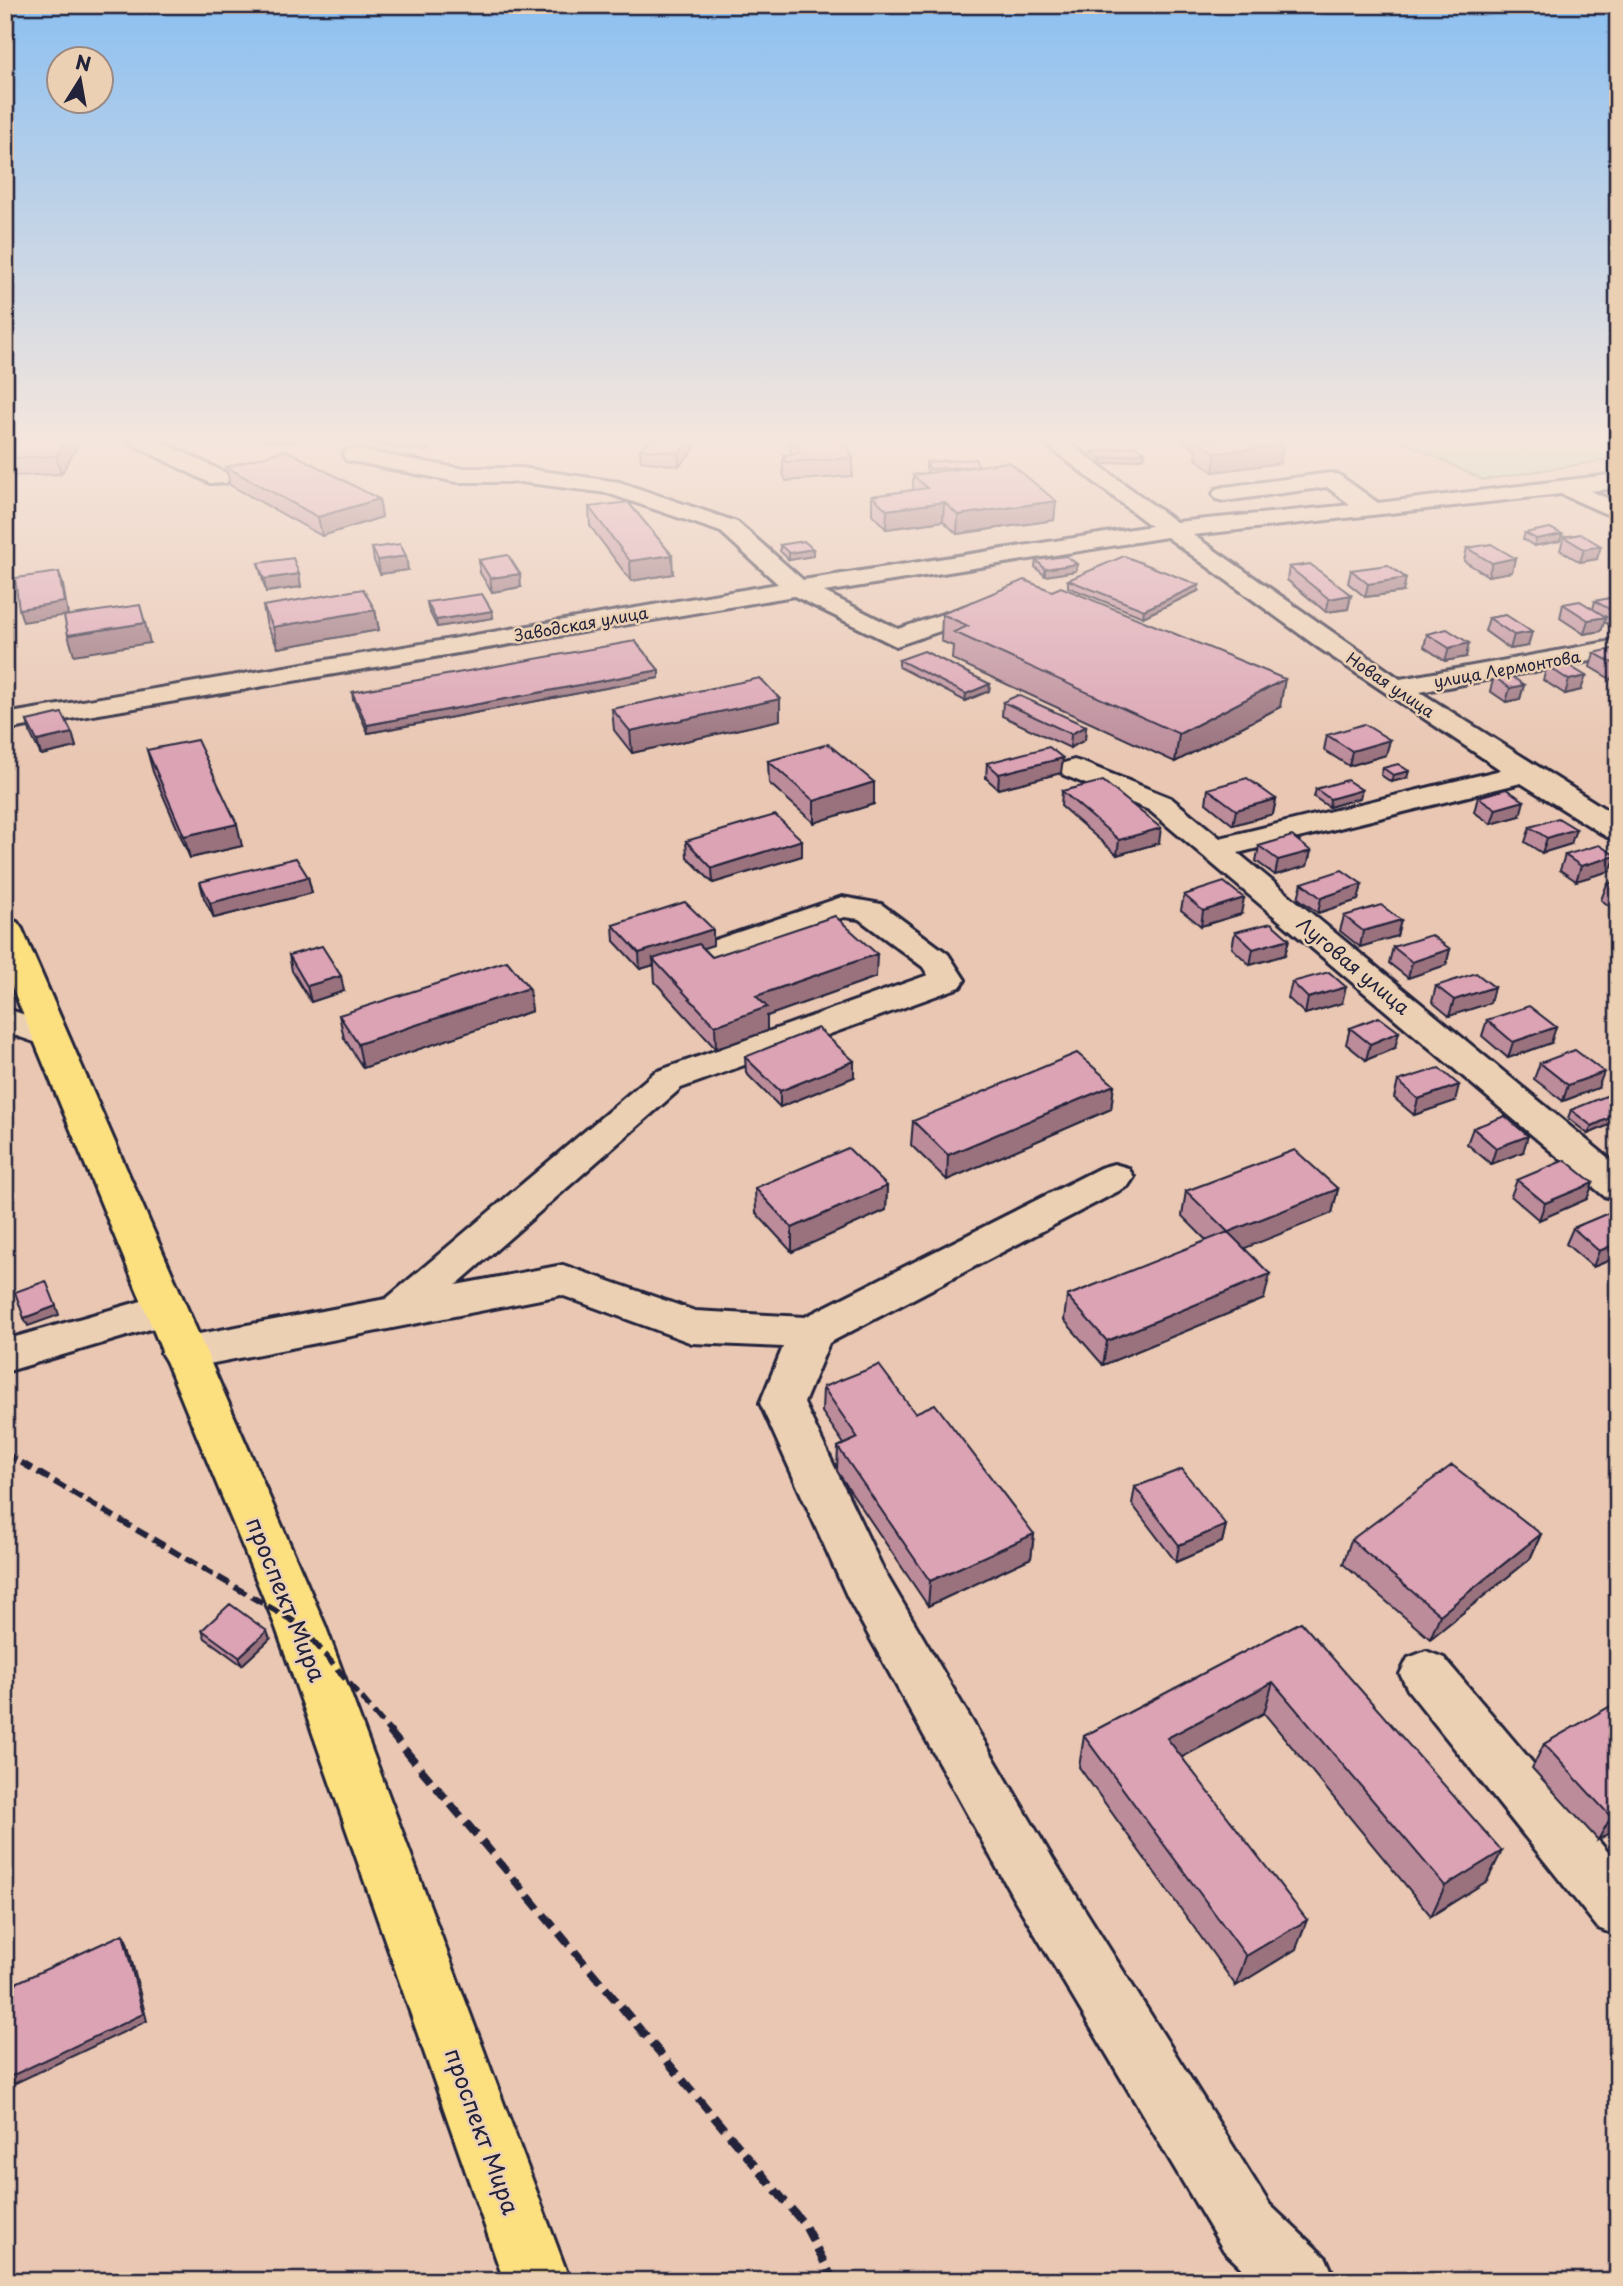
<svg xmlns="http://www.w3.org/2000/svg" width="1623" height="2286" viewBox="0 0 1623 2286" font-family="'Playpen Sans',sans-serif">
	<rect width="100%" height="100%" fill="#e9c7b3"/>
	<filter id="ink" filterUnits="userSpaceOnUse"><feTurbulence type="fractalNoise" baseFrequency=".0143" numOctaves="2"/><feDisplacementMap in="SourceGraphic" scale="14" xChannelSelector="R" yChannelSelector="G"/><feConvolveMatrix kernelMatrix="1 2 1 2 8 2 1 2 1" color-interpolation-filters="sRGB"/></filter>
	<g filter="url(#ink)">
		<path fill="#aae1a4" stroke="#668270" stroke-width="2" d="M1399 439H1618V458L1483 480Z"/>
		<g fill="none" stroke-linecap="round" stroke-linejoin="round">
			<defs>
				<path id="minor" d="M129 439H156L226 473 229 478 226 483H210L132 444Z
					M1039 439H1063L1176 522 1351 505 1327 487 1224 501 1216 499 1213 494 1216 489 1224 487 1331 473 1339 475 1378 503 1618 474V488L1590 491 1618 503V519L1561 494 1193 535 1400 679 1618 640V656L1420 692 1618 817V839L1607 837 1521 783 1238 853 1618 1166V1200L1604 1196 1149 810 1064 775 1059 769 1064 763 1074 760 1084 763 1171 798 1220 838 1501 770 1319 648 1167 537 824 592 898 629 990 598 999 601 1003 606 999 611 896 646 794 596 5 730V714L778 584 721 532 607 493 521 482H457L346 460 343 455 346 450 354 449 457 468H521L619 482 737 522 803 580 1151 526Z
					M842 897 881 904 948 954 965 980 960 987 681 1088 456 1285 563 1265 695 1311 805 1317 1100 1168 1114 1164 1128 1168 1134 1177 1128 1186 829 1343 804 1403 884 1571 1053 1859 1270 2205 1326 2258 1336 2281H1255L1224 2251 1013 1897 848 1598 760 1403 783 1347 692 1343 561 1295 183 1369 168 1364 161 1353 168 1342 183 1337 386 1299 655 1072 928 975 923 967 859 919 844 917 712 962 700 959 695 952 700 945Z
					M5 1008 62 1028 67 1036 62 1044 49 1047 5 1032Z
					M166 1294 181 1298 187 1309 181 1320 5 1372V1340Z
					M1426 1651 1444 1658 1618 1864V1936L1598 1928 1408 1690 1400 1674 1408 1658Z"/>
				<path id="major" d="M5 919 17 922 22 929 325 1625 570 2281H504L275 1625 5 970Z"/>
			</defs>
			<use href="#minor" stroke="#22223b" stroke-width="6"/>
			<use href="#major" stroke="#22223b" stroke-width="6"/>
			<use href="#minor" fill="#ecd0b3" fill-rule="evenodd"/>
			<use href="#major" fill="#fce080" fill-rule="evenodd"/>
			<path stroke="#22223b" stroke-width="6" stroke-dasharray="13 6" stroke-linecap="butt" d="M5 1453 300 1625 391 1733"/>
			<path stroke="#22223b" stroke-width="8" stroke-dasharray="16 8" stroke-linecap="butt" d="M389 1731 804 2224 834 2281"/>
		</g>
		<path fill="#bc8c9b" stroke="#22223b" stroke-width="2" d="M19 439H81L61 474 12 476 7 458Z
			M256 439H297L290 443Z
			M334 439H442L425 451Z
			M651 439H693L694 450 679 466 641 461 640 449Z
			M790 439H843L853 458 852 476 786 481 783 473V455L792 454 790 448Z
			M1181 439H1274L1283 445 1280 463 1213 472 1196 459 1197 451Z
			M1092 452H1145L1144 458 1101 465 1091 458Z
			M926 462 979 466 1056 501 1054 520 957 534 943 521 886 529 872 514V496L913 490V475L928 473 926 468Z
			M226 467 379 499 382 517 322 536 230 485Z
			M589 507 673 574 631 581 590 526Z
			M1525 533 1562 534 1560 541 1534 546 1523 539Z
			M1581 534 1597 559 1580 562 1560 550 1564 537Z
			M780 545 813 556 789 560 780 551Z
			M372 548 408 570 380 574 374 561Z
			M1467 548 1515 558 1512 572 1488 576 1464 561Z
			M479 560 521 587 492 592 480 573Z
			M1036 560 1076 571 1045 576 1035 567Z
			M258 563 299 574 301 587 266 592Z
			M1289 567 1351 595 1348 609 1326 612 1287 580Z
			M1351 570 1403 592 1365 597 1348 583Z
			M1068 580 1198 591 1143 617 1068 587Z
			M1618 599V629L1604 622 1601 631 1584 634 1560 618 1563 604 1593 609 1595 601Z
			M427 602 492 611 493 618 437 627 428 609Z
			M263 606 375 610 379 630 278 648 267 626Z
			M942 614 1280 707 1175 762 952 659 953 646 941 641Z
			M1506 615 1528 646 1510 649 1485 631 1489 618Z
			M1427 634 1466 657 1445 661 1424 647Z
			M1618 652V679L1612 680 1590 667 1594 653Z
			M899 660 990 684 989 691 965 701 899 667Z
			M1563 662 1581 690 1565 694 1543 680 1547 666Z
			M659 670V678L368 733 353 699 352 692Z
			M1494 677 1524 685 1520 699 1506 702 1490 691Z
			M1003 702 1086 726 1085 740 1070 748 1002 716Z
			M612 709 780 720 632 753 614 730Z
			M27 721 72 733 76 747 41 755 31 735Z
			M1327 735 1390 740 1386 755 1349 766 1324 750Z
			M147 750 242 846 190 858 153 772Z
			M768 761 874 782V804L814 823 769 783Z
			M987 763 1061 773 998 789 986 778Z
			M1383 768 1407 778 1391 782 1381 775Z
			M1208 789 1276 799 1273 814 1233 825 1206 803Z
			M1316 789 1360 798 1329 807 1314 797Z
			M1062 791 1159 843 1117 855 1061 806Z
			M1478 797 1520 816 1491 824 1474 812Z
			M1530 827 1571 844 1542 853 1525 842Z
			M686 841 802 856 713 883 687 857Z
			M1259 846 1311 851 1307 866 1275 875 1256 861Z
			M1565 855 1616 856 1610 871 1576 881 1560 870Z
			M308 877 312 893 214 918 204 898 200 882Z
			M1618 881V912L1601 900 1607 884Z
			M1302 883 1362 884 1358 900 1318 913 1298 898Z
			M1184 895 1241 914 1201 926 1181 910Z
			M1344 916 1401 920 1397 936 1360 947 1340 931Z
			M613 925 713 945 703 948 712 957 876 977 767 1016V1031L716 1049 655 982 654 965 640 969 614 941Z
			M1235 932 1289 939 1285 955 1250 965 1232 948Z
			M1393 947 1450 949 1446 965 1408 978 1389 963Z
			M289 955 344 991 311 1002 292 971Z
			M1292 982 1342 1003 1305 1014 1288 998Z
			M1436 986 1494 987 1490 1003 1449 1016 1432 1002Z
			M529 988 532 1011 363 1068 344 1038 339 1015Z
			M1487 1020 1551 1043 1508 1058 1482 1036Z
			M1350 1028 1395 1048 1366 1060 1346 1044Z
			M745 1057 854 1077 780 1107 746 1073Z
			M1540 1063 1598 1088 1563 1101 1534 1079Z
			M1398 1081 1455 1101 1414 1115 1394 1098Z
			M1114 1085 1111 1109 947 1180 911 1145 913 1121Z
			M1618 1094V1121L1588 1134 1568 1118 1571 1110Z
			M1473 1128 1523 1152 1491 1164 1467 1144Z
			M1517 1180 1593 1183 1587 1199 1539 1220 1511 1196Z
			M887 1186 886 1210 792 1252 756 1213 755 1188Z
			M1338 1189 1332 1213 1244 1248 1264 1299 1103 1365 1064 1320 1067 1296 1207 1241 1182 1216 1186 1191Z
			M1618 1209V1257L1593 1267 1566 1244 1573 1228Z
			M823 1387 915 1413 1034 1534 1031 1558 928 1606 837 1471 838 1447 844 1444 822 1412Z
			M1135 1487 1226 1525 1222 1542 1176 1562 1132 1504Z
			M1541 1534 1530 1559 1430 1639 1343 1564 1351 1540Z
			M1301 1622 1487 1881 1431 1916 1264 1713 1182 1757 1296 1949 1236 1986 1079 1767 1084 1736Z
			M202 1630 270 1639 242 1665 205 1638Z
			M1618 1702V1828L1598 1840 1532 1768 1544 1744Z"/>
		<path fill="#99727e" stroke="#22223b" stroke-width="2" d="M66 439H81L61 474 56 456Z
			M289 439H297L290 443Z
			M424 439H442L425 451Z
			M693 439 694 450 679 466 678 453Z
			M1283 445 1280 463 1213 472 1216 453Z
			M1145 452 1144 458 1101 465V459Z
			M379 499 382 517 322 536 318 517Z
			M1056 501 1054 520 957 534 958 515Z
			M944 502 943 521 886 529 887 510Z
			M1562 534 1560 541 1534 546 1536 539Z
			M1601 546 1597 559 1580 562 1584 549Z
			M813 549V556L789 560V553Z
			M672 555 673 574 631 581 630 561Z
			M406 556 408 570 380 574 378 560Z
			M1515 558 1512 572 1488 576 1492 563Z
			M1077 564 1076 571 1045 576V569Z
			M59 572 63 585 68 615 23 622 19 609Z
			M299 574 301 587 266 592 264 579Z
			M520 574 521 587 492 592 490 578Z
			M1406 578 1403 592 1365 597 1368 584Z
			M1199 585 1198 591 1143 617 1144 610Z
			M1351 595 1348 609 1326 612 1329 599Z
			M375 610 379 630 278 648 273 627Z
			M492 611 493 618 437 627 436 620Z
			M1606 617 1601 631 1584 634 1588 620Z
			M145 623 150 643 74 655 68 635Z
			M1532 632 1528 646 1510 649 1514 635Z
			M1469 643 1466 657 1445 661 1449 648Z
			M1617 666H1618V679L1612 680Z
			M659 670V678L368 733 367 725Z
			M1586 676 1581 690 1565 694 1569 680Z
			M1285 679 1280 707 1175 762 1179 734Z
			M990 684 989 691 965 701 966 694Z
			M1524 685 1520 699 1506 702 1510 688Z
			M780 699V720L632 753 630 731Z
			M1086 726 1085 740 1070 748 1071 734Z
			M72 733 76 747 41 755 37 741Z
			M1390 740 1386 755 1349 766 1352 751Z
			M1063 758 1061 773 998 789 999 774Z
			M1409 771 1407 778 1391 782 1393 775Z
			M874 782V804L814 823V801Z
			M1362 790 1360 798 1329 807 1330 799Z
			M1276 799 1273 814 1233 825 1236 810Z
			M1524 801 1520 816 1491 824 1496 809Z
			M237 824 242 846 190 858 184 836Z
			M1161 828 1159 843 1117 855 1119 840Z
			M1576 829 1571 844 1542 853 1547 838Z
			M802 840V856L713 883 712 868Z
			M1311 851 1307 866 1275 875 1278 860Z
			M1616 856 1610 871 1576 881 1581 866Z
			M308 877 312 893 214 918 210 903Z
			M1362 884 1358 900 1318 913 1321 898Z
			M1244 898 1241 914 1201 926 1203 911Z
			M1401 920 1397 936 1360 947 1363 931Z
			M713 929V945L657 963 653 959 654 965 640 969 639 953Z
			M1289 939 1285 955 1250 965 1253 949Z
			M1450 949 1446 965 1408 978 1412 962Z
			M877 954 876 977 767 1016V1031L716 1049 715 1026 756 996Z
			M341 976 344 991 311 1002 307 986Z
			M1346 987 1342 1003 1305 1014 1308 998Z
			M1494 987 1490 1003 1449 1016 1454 1000Z
			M529 988 532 1011 363 1068 358 1044Z
			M1556 1027 1551 1043 1508 1058 1513 1042Z
			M1399 1032 1395 1048 1366 1060 1370 1044Z
			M854 1061V1077L780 1107V1091Z
			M1604 1072 1598 1088 1563 1101 1568 1085Z
			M1114 1085 1111 1109 947 1180 948 1155Z
			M1459 1085 1455 1101 1414 1115 1418 1099Z
			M1618 1114V1121L1588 1134 1592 1126Z
			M1528 1136 1523 1152 1491 1164 1496 1148Z
			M1593 1183 1587 1199 1539 1220 1545 1203Z
			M887 1186 886 1210 792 1252V1228Z
			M1338 1189 1332 1213 1223 1257 1228 1232Z
			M1618 1243V1257L1593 1267 1599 1251Z
			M1270 1274 1264 1299 1103 1365 1107 1341Z
			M56 1306 59 1315 28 1326 24 1318Z
			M1226 1525 1222 1542 1176 1562 1179 1545Z
			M1034 1534 1031 1558 928 1606 930 1581Z
			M1541 1534 1530 1559 1430 1639 1440 1615Z
			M267 1631 270 1639 242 1665 239 1657Z
			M1273 1682 1264 1713 1160 1769 1167 1738Z
			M1618 1813V1828L1598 1840 1611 1817Z
			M1502 1851 1487 1881 1431 1916 1445 1886Z
			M1307 1920 1296 1949 1236 1986 1246 1956Z
			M123 1934 127 1942 147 2021 5 2088V2079Z"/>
		<path fill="#dba3b4" stroke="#22223b" stroke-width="2" d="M19 439H66L56 456 7 458Z
			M651 439H693L678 453 640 449Z
			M793 439H843L853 458 786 462 783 455 800 453Z
			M1208 439H1274L1283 445 1216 453 1198 441Z
			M1135 446 1145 452 1101 459 1092 452Z
			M286 450 379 499 318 517 226 467Z
			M975 459 979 466 930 469 926 462Z
			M1009 462 1056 501 958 515 944 502 887 510 872 496 927 488 913 475Z
			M628 502 672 555 630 561 589 507Z
			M1550 528 1562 534 1536 539 1525 533Z
			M1581 534 1601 546 1584 549 1564 537Z
			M804 541 813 549 789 553 780 545Z
			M400 544 406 556 378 560 372 548Z
			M1491 544 1515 558 1492 563 1467 548Z
			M508 555 520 574 490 578 479 560Z
			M1066 556 1077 564 1045 569 1036 560Z
			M1124 556 1199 585 1144 610 1068 580Z
			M293 558 299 574 264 579 258 563Z
			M1310 564 1351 595 1329 599 1289 567Z
			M1388 565 1406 578 1368 584 1351 570Z
			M59 572 64 602 19 609 15 578Z
			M1024 580 1052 591 1061 587 1285 679 1179 734 954 632 968 626 942 614Z
			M363 589 375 610 273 627 263 606Z
			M482 594 492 611 436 620 427 602Z
			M1614 597 1618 599V614L1595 601Z
			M1580 601 1606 617 1588 620 1563 604Z
			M140 605 145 623 68 635 64 616Z
			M1506 615 1532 632 1514 635 1489 618Z
			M1447 629 1469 643 1449 648 1427 634Z
			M635 641 659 670 367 725 352 692Z
			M1612 649 1618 652V666L1594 653Z
			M924 651 990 684 966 694 899 660Z
			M1563 662 1586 676 1569 680 1547 666Z
			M1508 674 1524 685 1510 688 1494 677Z
			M760 678 780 699 630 731 612 709Z
			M1018 695 1086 726 1071 734 1003 702Z
			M62 713 72 733 37 741 27 721Z
			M1364 724 1390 740 1352 751 1327 735Z
			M197 740 237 824 184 836 147 750Z
			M828 744 874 782 814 801 768 761Z
			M1049 747 1063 758 999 774 987 763Z
			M1398 764 1409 771 1393 775 1383 768Z
			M1247 778 1276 799 1236 810 1208 789Z
			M1347 780 1362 790 1330 799 1316 789Z
			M1103 781 1161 828 1119 840 1062 791Z
			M1506 789 1524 801 1496 809 1478 797Z
			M775 815 802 840 712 868 686 841Z
			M1558 818 1576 829 1547 838 1530 827Z
			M1292 836 1311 851 1278 860 1259 846Z
			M1599 845 1616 856 1581 866 1565 855Z
			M296 858 308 877 210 903 200 882Z
			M1342 870 1362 884 1321 898 1302 883Z
			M1618 881V892L1607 884Z
			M1224 882 1244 898 1203 911 1184 895Z
			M685 902 713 929 639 953 613 925Z
			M1381 905 1401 920 1363 931 1344 916Z
			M835 916 877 954 756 996 767 1007 715 1026 653 959 699 944 712 957Z
			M1271 923 1289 939 1253 949 1235 932Z
			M1431 935 1450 949 1412 962 1393 947Z
			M322 946 341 976 307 986 289 955Z
			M507 961 529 988 358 1044 339 1015Z
			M1329 972 1346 987 1308 998 1292 982Z
			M1476 973 1494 987 1454 1000 1436 986Z
			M1529 1006 1556 1027 1513 1042 1487 1020Z
			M1379 1017 1399 1032 1370 1044 1350 1028Z
			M818 1028 854 1061 780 1091 745 1057Z
			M1575 1050 1604 1072 1568 1085 1540 1063Z
			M1077 1053 1114 1085 948 1155 913 1121Z
			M1439 1068 1459 1085 1418 1099 1398 1081Z
			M1616 1092 1618 1094V1114L1592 1126 1571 1110Z
			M1505 1116 1528 1136 1496 1148 1473 1128Z
			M848 1148 887 1186 792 1228 755 1188Z
			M1295 1150 1338 1189 1228 1232 1270 1274 1107 1341 1067 1296 1228 1232 1186 1191Z
			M1565 1160 1593 1183 1545 1203 1517 1180Z
			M1618 1209V1243L1599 1251 1573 1228Z
			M46 1281 56 1306 24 1318 15 1292Z
			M879 1365 915 1413 935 1404 1034 1534 930 1581 838 1447 858 1438 823 1387Z
			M1452 1465 1541 1534 1440 1615 1351 1540Z
			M1182 1469 1226 1525 1179 1545 1135 1487Z
			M230 1604 267 1631 239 1657 202 1630Z
			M1301 1622 1502 1851 1445 1886 1273 1682 1167 1738 1307 1920 1246 1956 1084 1736Z
			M1618 1702V1813L1611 1817 1544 1744Z
			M123 1934 143 2014 5 2079V1988Z"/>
	</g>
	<linearGradient id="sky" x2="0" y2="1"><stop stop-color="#8dc0f1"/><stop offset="0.58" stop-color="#f5e6dd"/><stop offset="1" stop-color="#f5e6dd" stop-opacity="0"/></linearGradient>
	<rect width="1623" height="759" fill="url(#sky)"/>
	<g text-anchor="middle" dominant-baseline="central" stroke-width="5" stroke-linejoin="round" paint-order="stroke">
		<g font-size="16" fill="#22223b" stroke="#ecd0b3">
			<text transform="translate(581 623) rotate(-10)">Заводская улица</text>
			<text transform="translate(1507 668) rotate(-10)">улица Лермонтова</text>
			<text transform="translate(1391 684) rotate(34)">Новая улица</text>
		</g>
		<g font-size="19" fill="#22223b" stroke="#ecd0b3">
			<text transform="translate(1354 965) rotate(40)">Луговая улица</text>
		</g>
		<g font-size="23" fill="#22223b" stroke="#ecd0b3">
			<text transform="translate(287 1599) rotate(68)">проспект Мира</text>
			<text transform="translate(483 2131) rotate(70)">проспект Мира</text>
		</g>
	</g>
	<rect width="1623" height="2286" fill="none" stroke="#ecd0b3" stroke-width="28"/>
	<rect x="14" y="14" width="1595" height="2258" fill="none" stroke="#22223b" stroke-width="2.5" filter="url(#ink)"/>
	<g transform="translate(80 80) rotate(11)"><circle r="33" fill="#ecd0b3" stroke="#9b8a83" stroke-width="2"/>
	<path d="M0-5L12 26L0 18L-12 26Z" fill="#22223b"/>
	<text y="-10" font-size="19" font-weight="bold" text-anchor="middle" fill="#22223b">N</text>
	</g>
</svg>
